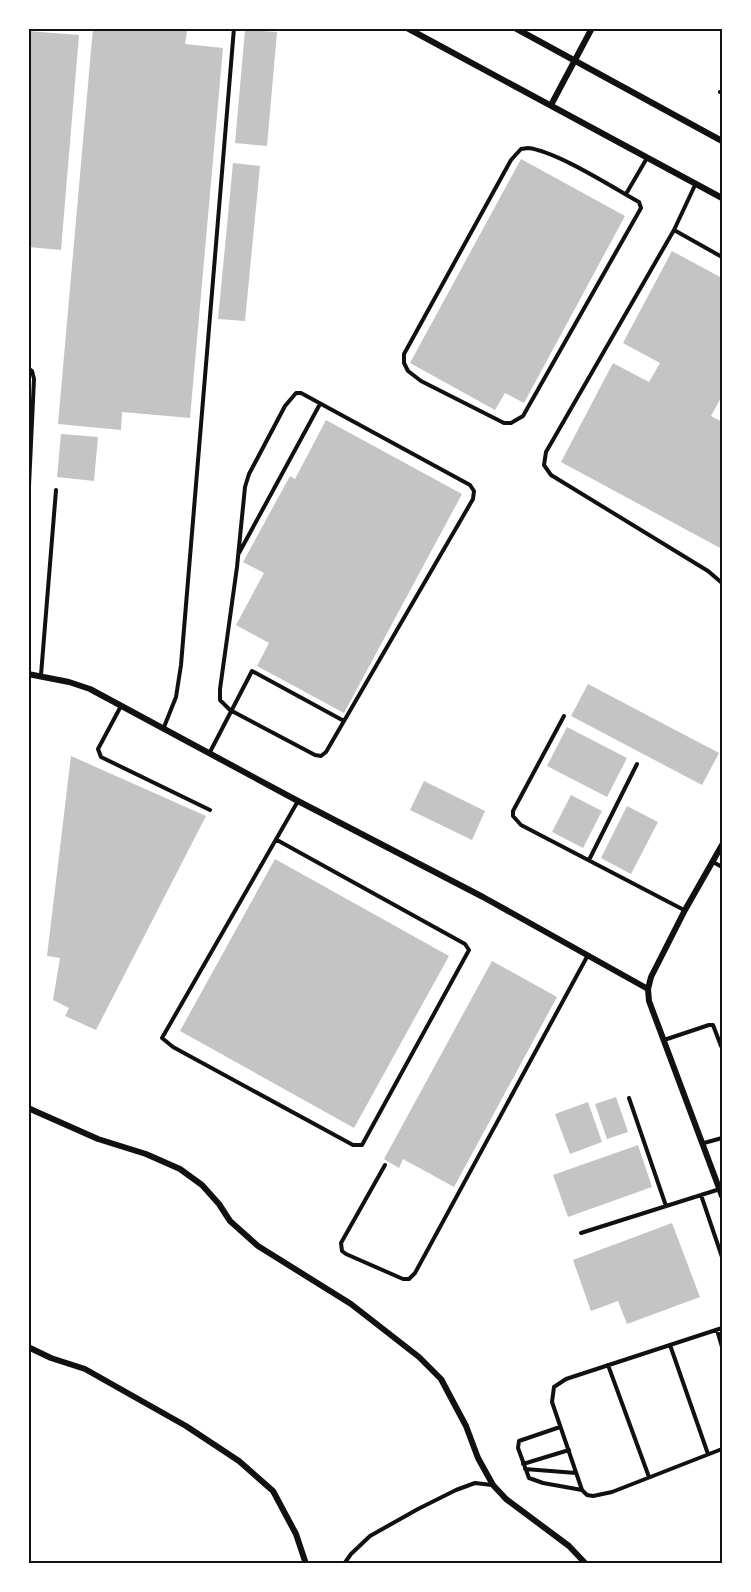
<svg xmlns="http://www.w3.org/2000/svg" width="751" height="1592" viewBox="0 0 751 1592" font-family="Jost,sans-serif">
	<rect width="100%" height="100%" fill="#fff"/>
	<path fill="#c4c4c4" d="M93 28H157L187 31 185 44 223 48 190 418 122 412 121 430 58 424Z
		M245 30 277 32 267 146 235 143Z
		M28 31 79 35 61 250 28 247Z
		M521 159 625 216 524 403 505 393 495 410 410 363Z
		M233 163 260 166 245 321 218 319Z
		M672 251 722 278V396L711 416 722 422V549L561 462 613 363 649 382 660 363 623 343Z
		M326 420 462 494 344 713 257 666 269 643 236 625 264 573 243 562 290 476 295 479Z
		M61 434 98 437 94 481 57 477Z
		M588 684 719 753 702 785 571 716Z
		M567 727 627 758 607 797 547 766Z
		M71 756 206 816 96 1030 65 1016 69 1008 53 1000 60 958 47 956Z
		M424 781 485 811 472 840 410 810Z
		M571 795 602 811 583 848 552 832Z
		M627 806 658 822 631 874 601 858Z
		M275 859 449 956 354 1128 180 1031Z
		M492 961 557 997 454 1187 403 1159 399 1168 384 1159Z
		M616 1097 628 1132 607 1139 595 1104Z
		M588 1102 602 1142 570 1154 555 1114Z
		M638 1145 652 1187 568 1217 553 1175Z
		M672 1223 700 1297 627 1324 618 1301 591 1311 573 1260Z"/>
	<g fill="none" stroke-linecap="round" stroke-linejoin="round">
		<path stroke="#111" stroke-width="4" d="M720 92 722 93
			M528 148C556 151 612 187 639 202L641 208 523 416 511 423H504L421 381 408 371 404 363V354L511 160 521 149Z
			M696 183 674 230 546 452 544 465 551 475 708 571 722 583
			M626 194 647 158
			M674 230 722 257
			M28 368 32 371 34 379 28 507
			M296 393H301L470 485 474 491 473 499 326 752 321 756 315 755 230 710 220 700V689L237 567 245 487 249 474 257 459 285 406Z
			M239 553 320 404
			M41 675 56 490
			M121 706 98 749 101 757 210 810
			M564 716 513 811V816L521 825 684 910
			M164 727 176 697 181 665 234 28
			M210 752 252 671 344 721
			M277 840 465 944 469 950 362 1145H353L173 1047 162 1038 298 801
			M589 860 637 764
			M713 862 722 867
			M664 1040 709 1025H713L721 1046
			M629 1098 666 1206
			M704 1143 722 1138
			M385 1165 341 1243 342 1251 346 1254 403 1279H409L415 1273 588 955
			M701 1195 722 1257
			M581 1233 720 1189
			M717 1330 722 1347
			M670 1345 708 1454
			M608 1365 649 1477
			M560 1427 519 1441 518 1448 529 1478 543 1483 582 1490 587 1495 593 1496 612 1492 722 1449
			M523 1464 569 1450
			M525 1469 576 1473
			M582 1490 552 1402 554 1387 566 1379 722 1328
			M344 1564 351 1554 370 1536 418 1509 456 1490 475 1483 492 1485"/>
		<path stroke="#111" stroke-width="6" d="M407 28 722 198
			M515 28 722 141
			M551 105 592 28
			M28 674 69 682 90 689 298 801 483 897 648 989
			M722 845 685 910 651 977 648 989 649 1001 722 1196
			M28 1108 98 1139 146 1154 180 1169 202 1185 219 1204 230 1221 258 1246 351 1304 419 1357 441 1379 466 1426 478 1458 493 1485 506 1499 569 1546 586 1564
			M28 1347 51 1358 85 1369 186 1426 239 1461 273 1491 296 1534 306 1564"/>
	</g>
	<rect width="751" height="1592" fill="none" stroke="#ffffff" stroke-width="60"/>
	<rect x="30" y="30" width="691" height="1532" fill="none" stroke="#111" stroke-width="2"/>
</svg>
